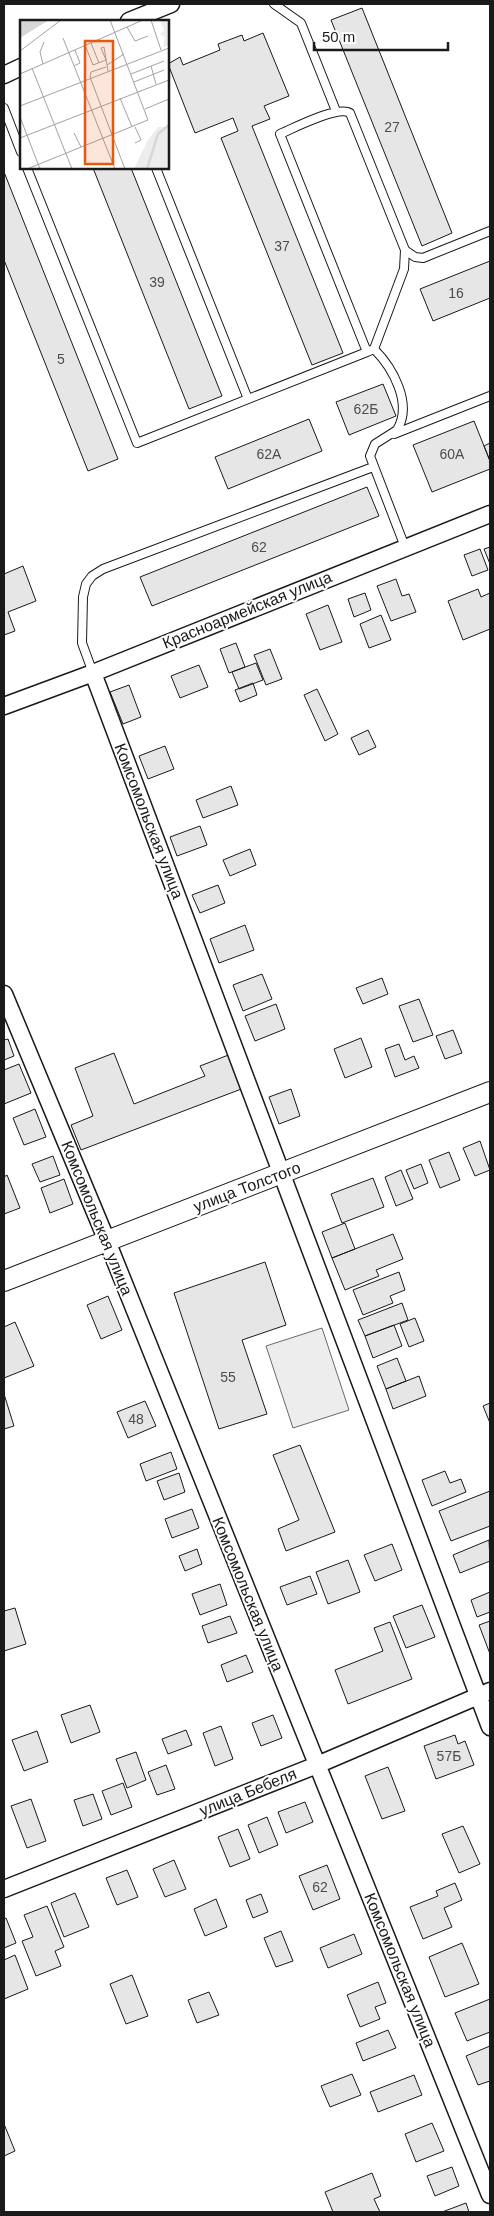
<svg xmlns="http://www.w3.org/2000/svg" width="494" height="2216" viewBox="0 0 494 2216" font-family="Arial,sans-serif">
	<rect width="100%" height="100%" fill="#fff"/>
	<path fill="#ededed" stroke="#6a6a6a" d="M322 1328 349 1410 293 1428 266 1346Z"/>
	<path fill="#e6e6e6" stroke="#1a1a1a" d="M362 8 452 233 422 246 331 20Z
		M263 33 289 96 264 106 270 119 252 126 343 353 312 365 221 138 238 131 233 118 195 133 168 64 180 57 183 65 220 50 218 44 242 35 244 41Z
		M93 168H131L222 396 189 409Z
		M4 172 118 459 88 471 4 260Z
		M490 261V298L433 321 420 289Z
		M383 384 396 416 349 435 336 402Z
		M309 419 322 451 228 489 215 457Z
		M474 421 490 461V469L432 492 413 445Z
		M490 443V461L484 446Z
		M367 487 379 516 152 606 140 577Z
		M490 547V564L484 549Z
		M480 549 488 570 472 576 464 555Z
		M23 566 36 601 8 612 15 631 4 635V574Z
		M396 579 402 596 409 594 416 612 391 621 377 586Z
		M478 589 481 597 490 593V629L463 640 448 601Z
		M365 593 371 610 354 617 348 599Z
		M328 605 342 642 320 650 306 614Z
		M381 615 391 640 369 648 360 624Z
		M236 643 245 667 229 673 220 649Z
		M270 649 282 679 266 685 254 655Z
		M256 663 263 680 239 689 232 672Z
		M199 665 208 687 180 698 171 676Z
		M253 683 257 695 240 702 235 690Z
		M129 685 141 717 123 724 110 692Z
		M317 689 338 734 325 741 304 695Z
		M368 730 376 747 359 755 351 738Z
		M165 746 174 769 148 779 139 756Z
		M231 786 238 805 203 818 196 800Z
		M200 826 207 845 177 856 170 837Z
		M250 849 256 865 230 876 223 860Z
		M218 885 225 903 200 913 192 895Z
		M245 925 254 950 219 963 210 939Z
		M262 974 272 999 243 1011 233 985Z
		M382 978 388 994 363 1004 356 988Z
		M419 999 433 1035 413 1042 399 1006Z
		M276 1004 285 1029 255 1041 245 1016Z
		M453 1030 462 1053 445 1059 436 1036Z
		M361 1038 372 1067 345 1078 334 1049Z
		M8 1039 14 1056 4 1060V1040Z
		M399 1044 405 1060 414 1056 419 1068 395 1077 385 1049Z
		M114 1053 134 1104 205 1076 200 1066 231 1054 244 1088 81 1150 71 1125 93 1116 75 1068Z
		M19 1064 31 1093 4 1104V1070Z
		M291 1089 300 1116 279 1124 269 1097Z
		M35 1109 46 1137 24 1145 13 1118Z
		M480 1141 490 1170 475 1176 463 1148Z
		M449 1152 460 1180 440 1188 429 1160Z
		M53 1156 60 1175 40 1182 32 1164Z
		M421 1164 428 1183 414 1189 406 1170Z
		M401 1170 413 1199 396 1206 385 1177Z
		M7 1175 20 1208 4 1214V1177Z
		M373 1178 384 1207 342 1223 331 1194Z
		M64 1179 73 1204 50 1213 41 1188Z
		M345 1223 355 1249 332 1258 322 1232Z
		M393 1234 403 1259 376 1270 379 1276 345 1290 332 1258Z
		M265 1262 286 1325 242 1340 267 1414 219 1429 174 1293Z
		M399 1272 405 1290 390 1296 393 1303 363 1315 353 1290Z
		M108 1296 122 1330 101 1339 87 1305Z
		M402 1303 408 1320 365 1336 358 1320Z
		M415 1318 424 1341 409 1347 400 1324Z
		M15 1322 34 1366 4 1378V1327Z
		M394 1325 402 1346 373 1358 365 1336Z
		M397 1358 406 1381 386 1389 377 1366Z
		M419 1376 426 1396 393 1409 386 1389Z
		M4 1394 14 1426 4 1429Z
		M145 1401 156 1426 128 1438 117 1412Z
		M490 1403V1423L483 1406Z
		M300 1445 335 1532 286 1551 278 1529 299 1520 273 1455Z
		M171 1452 177 1469 146 1481 140 1464Z
		M445 1471 450 1483 461 1479 466 1492 432 1506 422 1480Z
		M179 1473 185 1492 164 1500 157 1481Z
		M490 1491V1526L451 1541 439 1511Z
		M192 1509 199 1528 172 1538 165 1519Z
		M489 1540 490 1561 460 1573 453 1555Z
		M392 1544 402 1570 375 1581 364 1555Z
		M197 1549 202 1564 185 1571 179 1556Z
		M348 1560 360 1592 328 1604 316 1572Z
		M310 1576 317 1594 287 1605 280 1587Z
		M220 1584 227 1605 200 1615 192 1594Z
		M490 1592V1612L477 1617 471 1600Z
		M422 1605 435 1637 406 1648 393 1616Z
		M15 1608 26 1644 4 1651V1611Z
		M230 1616 237 1633 208 1643 202 1626Z
		M490 1621V1654L479 1625Z
		M390 1622 412 1679 348 1704 335 1670 383 1651 374 1628Z
		M246 1655 253 1672 227 1682 221 1665Z
		M90 1705 100 1732 71 1743 61 1715Z
		M273 1715 282 1738 261 1746 252 1723Z
		M221 1726 233 1759 215 1766 203 1733Z
		M186 1730 192 1745 168 1754 162 1739Z
		M37 1731 48 1762 24 1771 12 1740Z
		M455 1735 458 1744 465 1741 474 1765 436 1779 424 1746Z
		M136 1752 146 1780 127 1788 116 1759Z
		M166 1765 175 1789 157 1795 148 1772Z
		M388 1767 405 1811 382 1819 365 1776Z
		M123 1783 132 1807 111 1815 102 1791Z
		M93 1794 102 1819 83 1826 74 1800Z
		M31 1799 46 1841 27 1848 11 1806Z
		M305 1802 313 1822 286 1833 278 1812Z
		M267 1817 278 1845 259 1853 248 1825Z
		M463 1826 480 1864 459 1873 442 1834Z
		M238 1829 250 1859 230 1867 218 1837Z
		M174 1860 186 1889 165 1897 153 1869Z
		M327 1865 340 1899 313 1910 299 1876Z
		M127 1870 138 1897 117 1905 106 1878Z
		M455 1883 462 1900 444 1908 452 1927 423 1939 410 1907 438 1896 436 1891Z
		M75 1893 89 1927 64 1937 51 1903Z
		M261 1894 268 1912 253 1918 246 1900Z
		M216 1899 227 1927 205 1936 194 1909Z
		M47 1906 64 1947 55 1951 61 1966 36 1976 22 1941 33 1937 24 1915Z
		M6 1918 16 1943 4 1948V1919Z
		M281 1931 293 1961 276 1967 264 1938Z
		M354 1934 362 1954 328 1968 320 1948Z
		M462 1943 479 1984 445 1997 429 1957Z
		M15 1955 28 1989 4 1999V1960Z
		M132 1975 148 2016 126 2024 110 1984Z
		M378 1982 386 2003 375 2007 380 2019 360 2027 347 1995Z
		M209 1992 219 2015 197 2023 188 2000Z
		M490 1999V2032L467 2041 455 2013Z
		M388 2030 396 2048 363 2061 356 2043Z
		M490 2046V2081L478 2085 466 2056Z
		M352 2074 361 2095 330 2107 321 2086Z
		M414 2075 422 2095 378 2112 370 2092Z
		M432 2123 444 2151 416 2162 405 2134Z
		M4 2124 15 2151 4 2156Z
		M452 2167 459 2186 435 2196 427 2176Z
		M372 2173 381 2196 374 2199 380 2212H333L325 2192Z
		M466 2203 469 2212H442Z"/>
	<g fill="none" stroke-linecap="round" stroke-linejoin="round">
		<defs>
			<path id="service" d="M274 4 301 23 336 111
				M4 108 21 152
				M27 168 137 443 367 352 374 349 404 269 405 250 350 113C338 105 294 128 280 134L367 352
				M156 168 248 399
				M405 250 415 257 423 258 490 231
				M374 349C393 368 413 404 397 430L375 444 370 456 405 547
				M394 434 490 396
				M93 673 82 643 83 597 86 584 92 576 103 569 373 467"/>
			<path id="minor" d="M129 21 171 4
				M4 75 21 67
				M93 673 490 1727
				M4 706 93 673 490 514
				M4 994 107 1241 490 2195
				M4 1889 317 1765 490 1691"/>
			<path id="tertiary" d="M4 1281 490 1092"/>
		</defs>
		<use href="#service" stroke="#1a1a1a" stroke-width="10"/>
		<use href="#minor" stroke="#1a1a1a" stroke-width="19"/>
		<use href="#tertiary" stroke="#1a1a1a" stroke-width="22"/>
		<use href="#service" stroke="#fff" stroke-width="8"/>
		<use href="#minor" stroke="#fff" stroke-width="16"/>
		<use href="#tertiary" stroke="#fff" stroke-width="20"/>
	</g>
	<g text-anchor="middle" dominant-baseline="central" stroke-width="4" stroke-linejoin="round" paint-order="stroke">
		<g font-size="14" fill="#4d4d4d">
			<text x="392" y="127">27</text>
			<text x="282" y="246">37</text>
			<text x="157" y="282">39</text>
			<text x="456" y="293">16</text>
			<text x="61" y="359">5</text>
			<text x="366" y="409">62Б</text>
			<text x="269" y="454">62А</text>
			<text x="452" y="454">60А</text>
			<text x="259" y="547">62</text>
			<text x="228" y="1377">55</text>
			<text x="136" y="1419">48</text>
			<text x="449" y="1756">57Б</text>
			<text x="320" y="1887">62</text>
		</g>
		<g font-size="16" fill="#1a1a1a" stroke="#fff">
			<text transform="translate(247 610) rotate(-22)">Красноармейская улица</text>
			<text transform="translate(149 821) rotate(69)">Комсомольская улица</text>
			<text transform="translate(247 1187) rotate(-21)">улица Толстого</text>
			<text transform="translate(97 1218) rotate(68)">Комсомольская улица</text>
			<text transform="translate(248 1594) rotate(68)">Комсомольская улица</text>
			<text transform="translate(248 1792) rotate(-22)">улица Бебеля</text>
			<text transform="translate(400 1970) rotate(68)">Комсомольская улица</text>
		</g>
	</g>
	<g transform="translate(20 20)">
		<rect width="149" height="149" fill="#fff"/>
		<path d="M140 0H147L149 7V25L143 27 145 17 140 14 144 10ZM138 107H149V149H114L128 120Z" fill="#ededed"/>
		<path d="M0 0H29L0 18Z" fill="#d7d7d7"/>
		<path fill="none" stroke="#d7d7d7" stroke-width="2.5" d="M127 149 138 114 149 105"/>
		<path fill="none" stroke="#a3a3a3" stroke-width="1" d="M131 0 141 30M107 7 115 21 128 16M43 18 95 149M71 23 79 43M65 25 73 45 86 40M0 31 41 0M86 40 81 28 84 27 88 51M23 44 20 32 24 22M87 45 104 34M54 46 60 43 55 30M131 46 136 64M86 47 71 52 70 57 105 149M12 48 52 149M0 54 123 0M111 54 144 41M114 62 144 50M100 78 112 107M0 86 149 28M125 89 149 79M0 97 20 149M115 107 121 120 115 123M54 113 61 127M0 118 149 60M7 149 128 100 90 0"/>
		<path fill="#e8590c" fill-opacity="0.15" stroke="#e8590c" stroke-width="2.5" d="M65 21H93V144H65Z"/>
		<rect width="149" height="149" fill="none" stroke="#1a1a1a" stroke-width="2.5"/>
	</g>
	<rect width="494" height="2216" fill="none" stroke="#1a1a1a" stroke-width="10"/>
	<path d="M314 42v8h134v-8" fill="none" stroke="#1a1a1a" stroke-width="2.5"/>
	<text x="322" y="42" font-size="15" fill="#1a1a1a" stroke="#ffffff" stroke-width="4" paint-order="stroke">50 m</text>
</svg>
